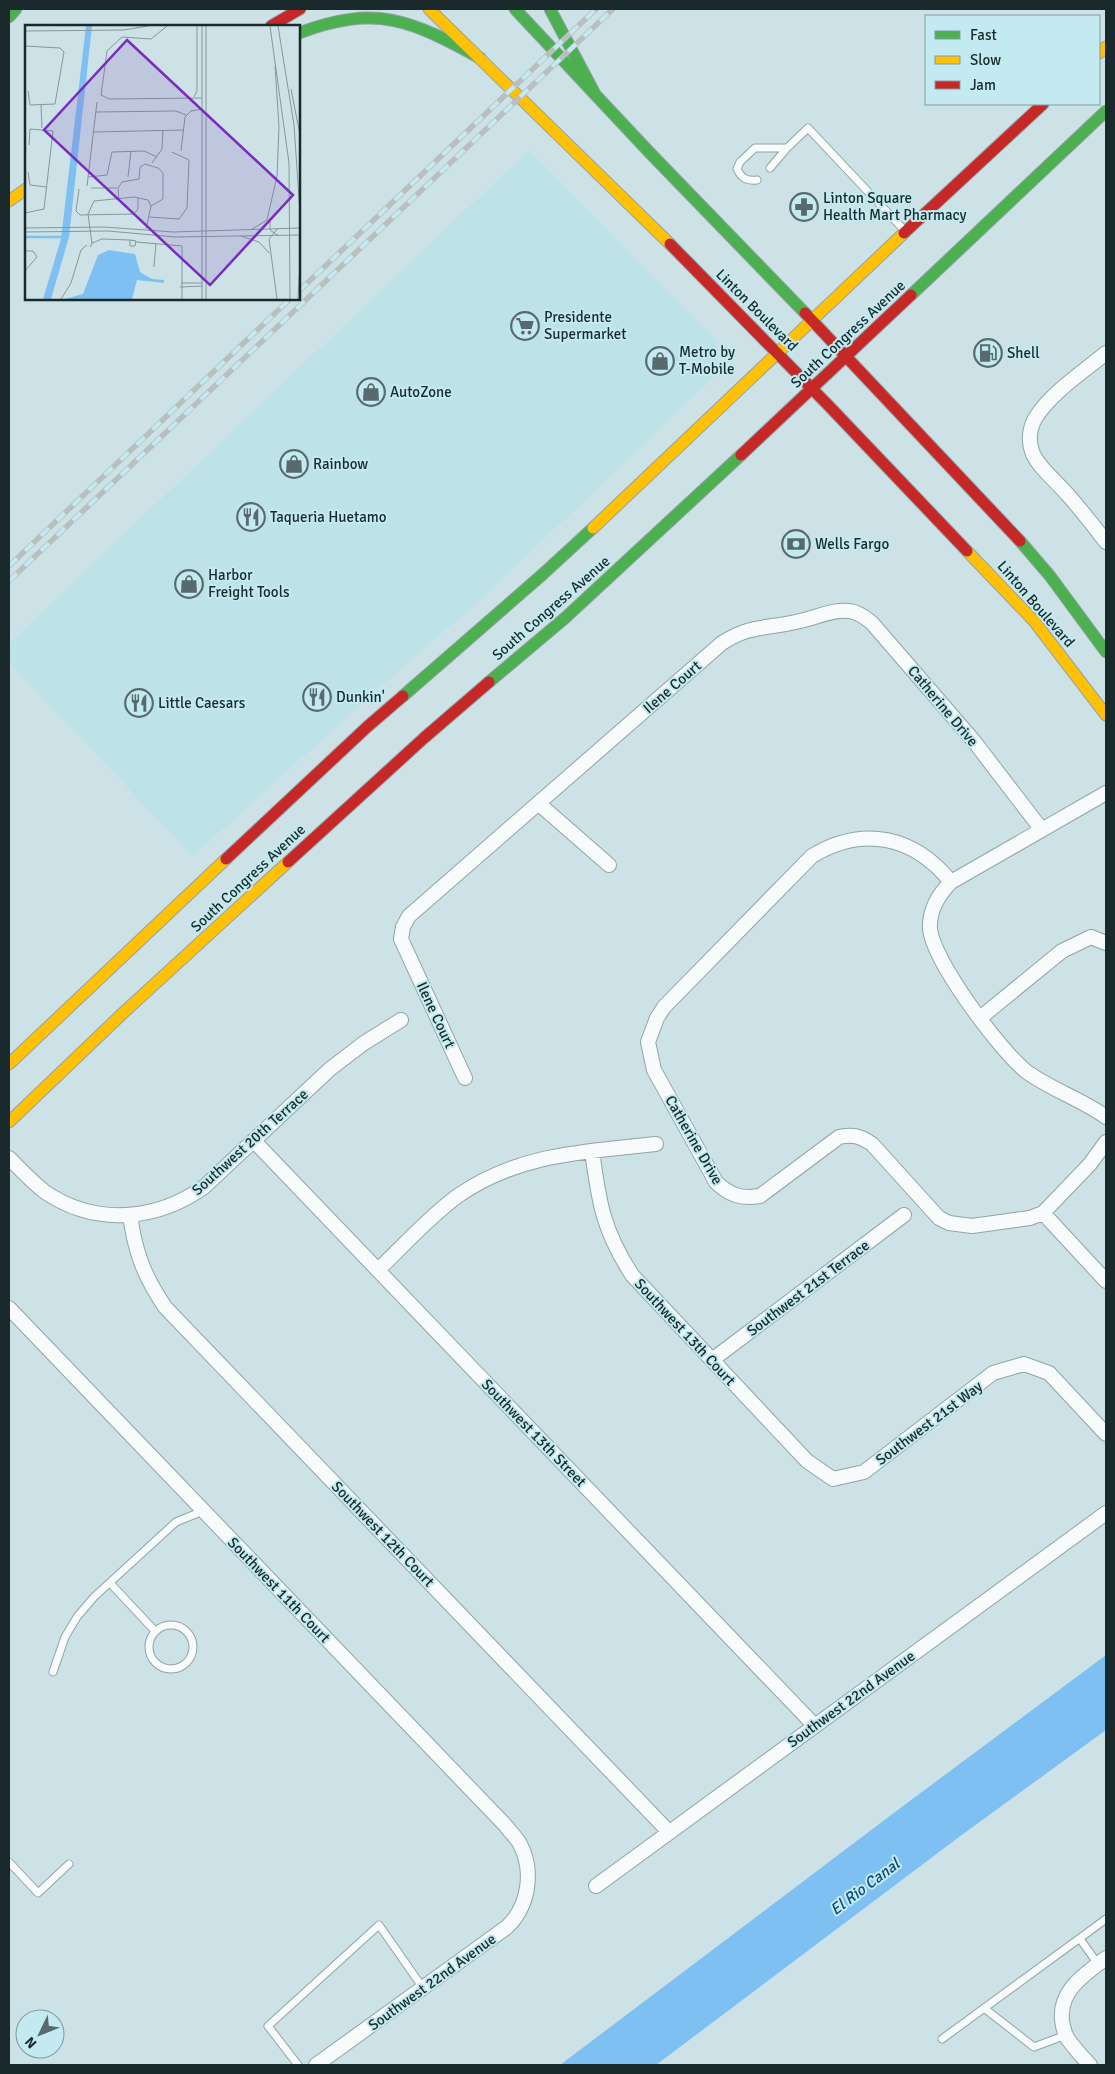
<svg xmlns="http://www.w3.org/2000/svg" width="1115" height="2074" viewBox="0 0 1115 2074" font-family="Signika,sans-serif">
	<rect width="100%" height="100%" fill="#cce2e6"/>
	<path fill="#bde3e9" d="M529 150 716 340 718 373 478 602 408 662 193 856 9 663V643Z"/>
	<path fill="#7fc0f2" d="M1106 1655V1730L959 1837 656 2065H560L895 1812Z"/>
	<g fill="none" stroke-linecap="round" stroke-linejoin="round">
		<defs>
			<path id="lane" d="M787 148 808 128 905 231
				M757 180C747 181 742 179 737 169L740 162 755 148H787L770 168
				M110 1583 155 1631
				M149 1647a22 22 0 1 1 44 0a22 22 0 1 1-44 0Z
				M53 1672 65 1637 77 1617 94 1597 176 1522 203 1511
				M9 1862 38 1893 69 1864
				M1080 1939 1098 1964
				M984 2008 1034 2047 1066 2035
				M942 2039 1106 1919
				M298 2065 268 2026 379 1925 423 1988"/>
			<path id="street" d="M1106 353C1084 371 1051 393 1036 417 1029 428 1028 442 1033 454 1040 469 1057 482 1068 495 1081 510 1094 526 1106 542
				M1106 793 951 882C939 894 929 910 930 929 933 961 1001 1052 1027 1072 1052 1090 1081 1099 1106 1117
				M538 803 609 865
				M951 882C914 836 863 825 812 856L664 1007 657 1018 648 1042 654 1070 716 1182C729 1195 741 1199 760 1196L839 1137C853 1134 860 1136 872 1144L939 1218 949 1223 972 1226 1030 1218 1043 1213 1090 1164 1106 1142
				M980 1018 1062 951 1091 937 1106 943
				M465 1078 401 939 403 927 409 916 722 643C751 624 769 629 800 621 816 618 832 609 849 611 858 612 865 617 872 623L973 740 1042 830
				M254 1141 815 1726
				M592 1151C599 1203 603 1230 632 1275L807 1461 833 1479 864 1472 993 1373 1024 1364 1049 1373 1106 1434
				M9 1158C20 1169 32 1182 45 1192 95 1226 156 1221 204 1187L330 1069 364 1043 401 1020
				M1043 1213 1106 1281
				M130 1215C135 1252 144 1276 165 1307L669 1832
				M378 1270C402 1247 432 1214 459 1195 520 1153 586 1152 656 1144
				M9 1308 506 1826C510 1832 517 1838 520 1844 534 1871 529 1906 507 1927L316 2065
				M712 1360 904 1215
				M596 1886 1106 1513
				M1090 2065C1083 2058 1076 2050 1070 2042 1065 2036 1063 2028 1062 2020 1059 1990 1085 1974 1106 1958"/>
			<path id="fast" d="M515 9 650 153 805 313
				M550 9 595 94
				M9 17 16 9
				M299 33C376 4 411 20 480 58
				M911 295 1106 111
				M1020 541 1050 576 1106 652
				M489 682 565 618 741 455
				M403 696 543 574 593 528"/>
			<path id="slow" d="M429 9 670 244
				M1099 53 1106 47
				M9 201 26 189
				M593 528 904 233
				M967 551 1034 621 1106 715
				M9 1064 226 859
				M9 1122 122 1014 288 862"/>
			<path id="jam" d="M271 26 300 9
				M904 233 1043 104
				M670 244 829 406 967 551
				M805 313 1020 541
				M741 455 911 295
				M226 859 367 727 403 696
				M288 862 424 738 489 682"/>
		</defs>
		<use href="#lane" stroke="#92a3a6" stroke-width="9"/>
		<use href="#street" stroke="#92a3a6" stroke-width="16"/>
		<use href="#fast" stroke="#92a3a6" stroke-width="13"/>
		<use href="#slow" stroke="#92a3a6" stroke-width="13"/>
		<use href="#jam" stroke="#92a3a6" stroke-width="13"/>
		<use href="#lane" stroke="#f7fbfb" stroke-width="7"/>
		<use href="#street" stroke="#f7fbfb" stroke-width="14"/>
		<use href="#fast" stroke="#4caf50" stroke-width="11"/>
		<use href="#slow" stroke="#ffc107" stroke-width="11"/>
		<use href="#jam" stroke="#c62828" stroke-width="11"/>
		<defs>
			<path id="rail" d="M299 291 596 9
				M9 566 290 299
				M9 581 613 9"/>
		</defs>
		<use href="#rail" stroke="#b9bfc1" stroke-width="5.5"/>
		<use href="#rail" stroke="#c2eaf0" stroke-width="4" stroke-dasharray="11" stroke-linecap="butt"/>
	</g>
	<defs>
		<symbol id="pharmacy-ring" viewBox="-11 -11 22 22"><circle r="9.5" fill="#c2eaf0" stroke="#586a6d" stroke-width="1.5"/><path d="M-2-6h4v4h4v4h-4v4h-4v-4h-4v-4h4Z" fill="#586a6d"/></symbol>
		<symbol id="supermarket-ring" viewBox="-11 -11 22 22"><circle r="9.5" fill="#c2eaf0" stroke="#586a6d" stroke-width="1.5"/><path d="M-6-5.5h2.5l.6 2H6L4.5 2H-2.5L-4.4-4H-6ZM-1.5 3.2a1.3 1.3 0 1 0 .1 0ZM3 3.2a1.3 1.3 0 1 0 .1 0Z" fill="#586a6d"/></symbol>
		<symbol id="fuel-ring" viewBox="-11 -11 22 22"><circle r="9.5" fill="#c2eaf0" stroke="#586a6d" stroke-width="1.5"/><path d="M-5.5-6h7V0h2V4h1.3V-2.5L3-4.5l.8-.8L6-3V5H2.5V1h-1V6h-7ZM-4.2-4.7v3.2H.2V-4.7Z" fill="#586a6d"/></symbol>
		<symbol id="shop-ring" viewBox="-11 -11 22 22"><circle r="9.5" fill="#c2eaf0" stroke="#586a6d" stroke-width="1.5"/><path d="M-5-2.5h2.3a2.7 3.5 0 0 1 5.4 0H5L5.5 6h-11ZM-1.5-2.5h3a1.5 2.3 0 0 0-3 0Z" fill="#586a6d"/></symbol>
		<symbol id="restaurant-ring" viewBox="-11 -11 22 22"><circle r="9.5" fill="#c2eaf0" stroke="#586a6d" stroke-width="1.5"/><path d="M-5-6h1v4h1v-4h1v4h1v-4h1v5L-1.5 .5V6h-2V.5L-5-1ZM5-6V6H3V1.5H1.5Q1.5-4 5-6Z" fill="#586a6d"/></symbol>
		<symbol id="bank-ring" viewBox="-11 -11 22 22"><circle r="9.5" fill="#c2eaf0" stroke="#586a6d" stroke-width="1.5"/><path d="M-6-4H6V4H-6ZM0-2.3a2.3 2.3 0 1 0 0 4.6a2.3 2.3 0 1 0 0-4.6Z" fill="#586a6d"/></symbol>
	</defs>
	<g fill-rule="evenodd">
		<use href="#pharmacy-ring" x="788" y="191" width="32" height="32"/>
		<use href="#supermarket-ring" x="509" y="310" width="32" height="32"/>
		<use href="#fuel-ring" x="972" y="337" width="32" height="32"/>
		<use href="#shop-ring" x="644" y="345" width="32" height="32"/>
		<use href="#shop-ring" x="355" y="376" width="32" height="32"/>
		<use href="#shop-ring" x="278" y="448" width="32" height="32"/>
		<use href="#restaurant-ring" x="235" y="501" width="32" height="32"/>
		<use href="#bank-ring" x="780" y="528" width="32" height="32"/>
		<use href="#shop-ring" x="173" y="568" width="32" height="32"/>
		<use href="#restaurant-ring" x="301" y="681" width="32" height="32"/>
		<use href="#restaurant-ring" x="123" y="687" width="32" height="32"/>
	</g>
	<g text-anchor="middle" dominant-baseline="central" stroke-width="4" stroke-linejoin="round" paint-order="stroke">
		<g font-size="15" fill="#1a2a2c" stroke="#c2eaf0" text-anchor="start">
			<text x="823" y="198">Linton Square<tspan x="823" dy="17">Health Mart Pharmacy</tspan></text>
			<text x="544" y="317">Presidente<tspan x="544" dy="17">Supermarket</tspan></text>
			<text x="679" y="352">Metro by<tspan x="679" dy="17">T-Mobile</tspan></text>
			<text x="1007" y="353">Shell</text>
			<text x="390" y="392">AutoZone</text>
			<text x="313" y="464">Rainbow</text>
			<text x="270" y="517">Taqueria Huetamo</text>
			<text x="815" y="544">Wells Fargo</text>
			<text x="208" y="575">Harbor<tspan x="208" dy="17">Freight Tools</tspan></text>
			<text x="336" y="697">Dunkin'</text>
			<text x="158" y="703">Little Caesars</text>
		</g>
		<g font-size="15" fill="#1a2a2c" stroke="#c2eaf0">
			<text transform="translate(757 310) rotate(45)">Linton Boulevard</text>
			<text transform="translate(848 334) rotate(-43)">South Congress Avenue</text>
			<text transform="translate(1036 604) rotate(49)">Linton Boulevard</text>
			<text transform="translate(551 608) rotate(-41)">South Congress Avenue</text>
			<text transform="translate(672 687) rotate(-41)">Ilene Court</text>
			<text transform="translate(943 706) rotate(50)">Catherine Drive</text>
			<text transform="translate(248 878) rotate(-43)">South Congress Avenue</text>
			<text transform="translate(436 1015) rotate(65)">Ilene Court</text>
			<text transform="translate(694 1140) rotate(60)">Catherine Drive</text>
			<text transform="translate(250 1142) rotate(-42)">Southwest 20th Terrace</text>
			<text transform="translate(808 1288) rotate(-37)">Southwest 21st Terrace</text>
			<text transform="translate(685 1332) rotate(47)">Southwest 13th Court</text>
			<text transform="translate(929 1423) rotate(-37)">Southwest 21st Way</text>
			<text transform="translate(534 1433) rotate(46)">Southwest 13th Street</text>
			<text transform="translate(383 1534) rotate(46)">Southwest 12th Court</text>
			<text transform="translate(279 1590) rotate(46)">Southwest 11th Court</text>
			<text transform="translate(851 1699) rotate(-36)">Southwest 22nd Avenue</text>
			<text transform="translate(432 1982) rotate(-36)">Southwest 22nd Avenue</text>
		</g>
		<g font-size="16" font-style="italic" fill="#0e4c79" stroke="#c2eaf0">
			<text transform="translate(865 1887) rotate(-37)">El Rio Canal</text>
		</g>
	</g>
	<g transform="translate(25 25)">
		<rect width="275" height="275" fill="#cce2e6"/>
		<path d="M61 1H67L44 212 26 274H18L36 214ZM84 225 110 229 115 247 127 254 139 255V258L112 255 107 274H40L58 269 73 230Z" fill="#7fc0f2"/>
		<path fill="none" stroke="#7fc0f2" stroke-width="2.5" d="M0 212H37"/>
		<path fill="none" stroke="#85989c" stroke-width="1" d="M142 1 126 14 97 12 82 26 76 70 84 74 177 73M177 1V274M245 1 264 138 265 274M253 1 269 100 275 188M0 6 99 5 123 1M0 21 35 23 39 27 30 79 5 80 3 66M266 64 275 110M169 72 172 66V1M16 80 17 103M71 87 151 86 161 90M69 107 158 105M156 126 160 92 166 86 178 84M127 138 137 124 138 106M3 147 5 160 22 162M63 152 82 150 87 127 119 126 132 132M103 152 106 126M62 161 72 77M66 163H92M54 164 51 186 55 190 109 189 113 184V173M94 176 93 163 97 157 114 154 115 142 120 139 133 143 138 148V174L126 181M0 188 19 184 28 106 5 104 4 120M124 192 154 194 162 183 164 135 147 127M245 193V205L254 211M0 203 79 202 148 207 275 203M227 204 242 195 252 151 254 102 250 41M0 207 83 206 150 212 275 210M216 211 234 217 244 228M111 217 157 221V274M67 218 77 214 105 215 111 216 110 221H105V215M65 222 67 219 63 189 69 176 109 172 123 175 126 181 121 204M0 226H8L12 232 0 246M129 242 131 218M156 258H178M155 262 178 261M36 274 46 258 56 225 62 220M181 274V1M252 274 244 214 253 203M273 274 275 236"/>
		<path fill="#7b2cbf" fill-opacity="0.15" stroke="#7b2cbf" stroke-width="2.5" d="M102 15 268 170 185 260 19 105Z"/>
		<rect width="275" height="275" fill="none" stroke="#1a2a2c" stroke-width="2.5"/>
	</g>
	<rect width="1115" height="2074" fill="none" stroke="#1a2a2c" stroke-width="20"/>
	<rect x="925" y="15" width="175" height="90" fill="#c2eaf0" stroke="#7f9da2"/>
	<rect x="935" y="31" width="25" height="8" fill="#4caf50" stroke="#7f9da2"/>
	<text x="970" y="40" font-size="15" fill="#1a2a2c">Fast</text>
	<rect x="935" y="56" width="25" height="8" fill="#ffc107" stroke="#7f9da2"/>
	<text x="970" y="65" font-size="15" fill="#1a2a2c">Slow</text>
	<rect x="935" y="81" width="25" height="8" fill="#c62828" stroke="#7f9da2"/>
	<text x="970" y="90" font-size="15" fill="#1a2a2c">Jam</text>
	<g transform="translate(40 2034) rotate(227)"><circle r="24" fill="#c2eaf0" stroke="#7f9da2"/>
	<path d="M0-4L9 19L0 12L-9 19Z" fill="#586a6d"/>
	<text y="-8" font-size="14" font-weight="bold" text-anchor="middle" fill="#1a2a2c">N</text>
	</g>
</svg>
